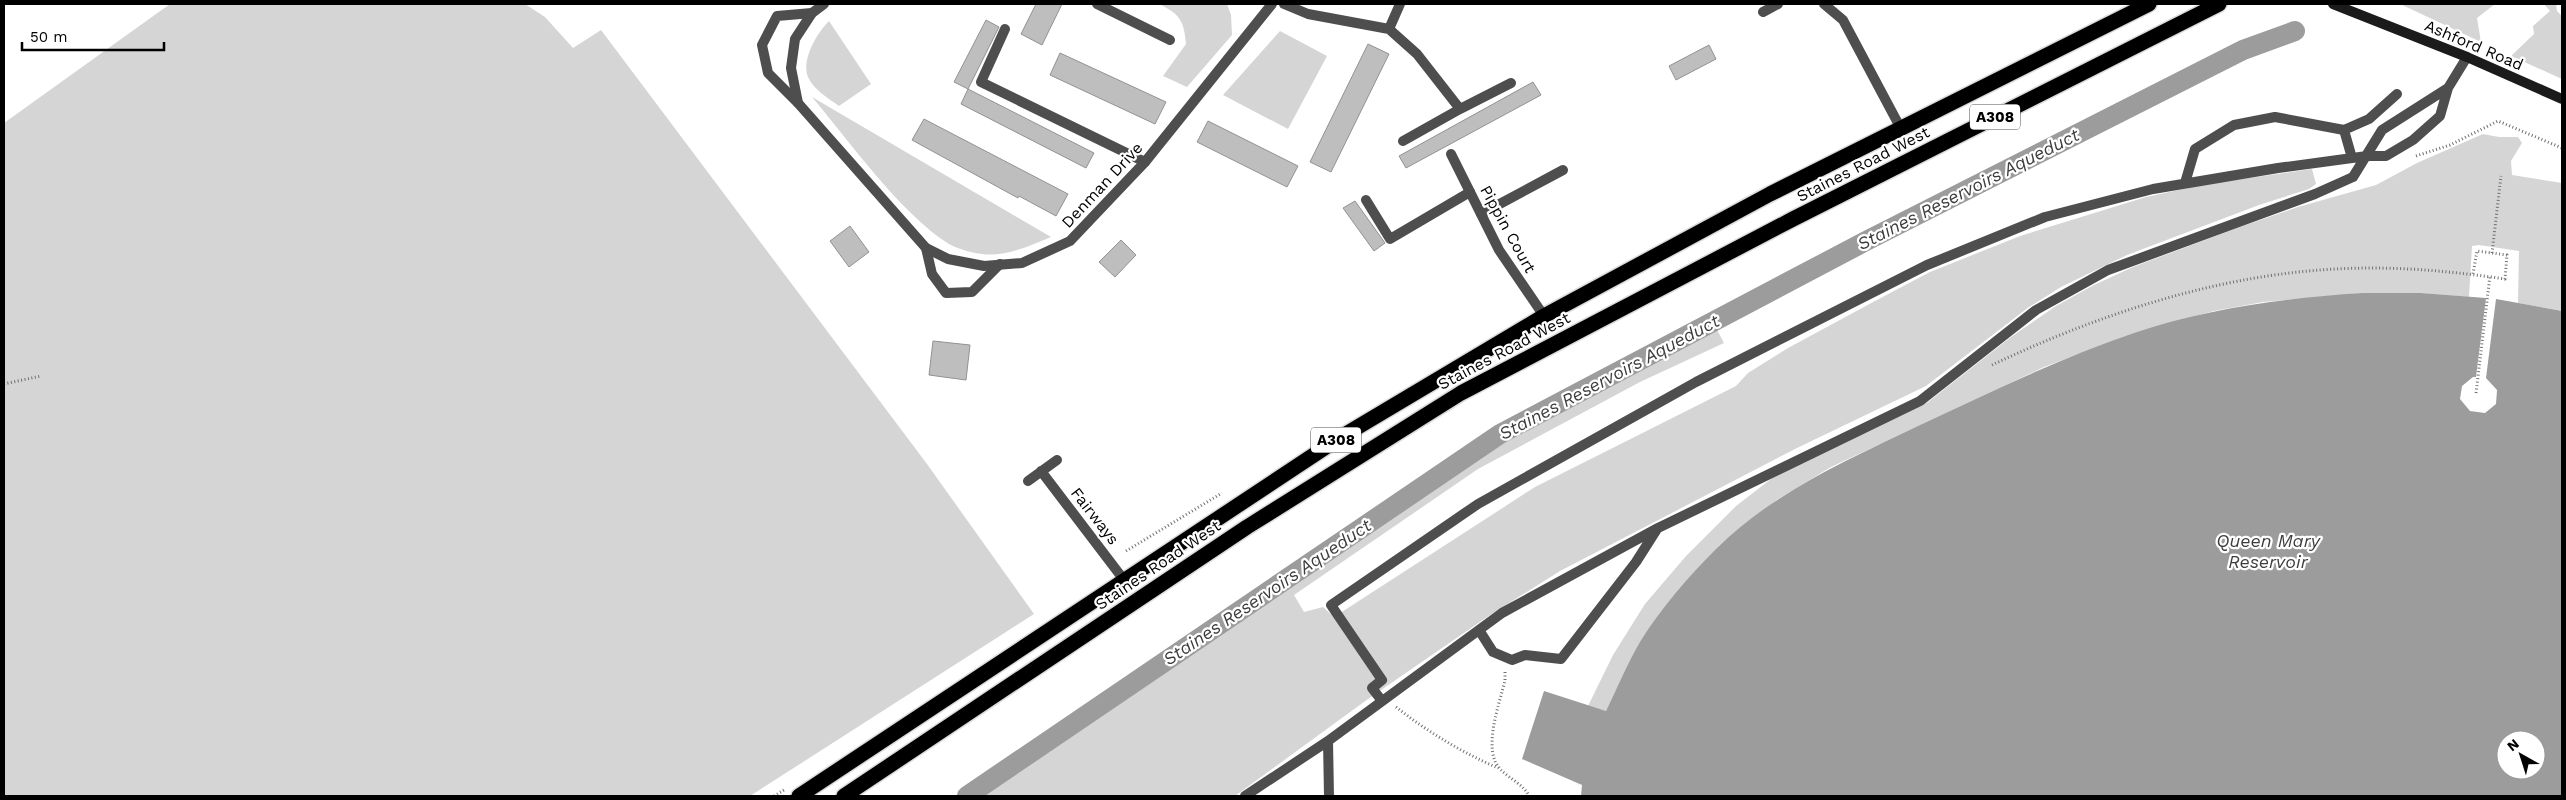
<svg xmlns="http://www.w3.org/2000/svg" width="2566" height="800" viewBox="0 0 2566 800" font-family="'Work Sans',sans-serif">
	<rect width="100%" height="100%" fill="#fff"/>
	<path fill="#d5d5d5" d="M170 4H525L545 17 573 48 601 30 927 464 1034 614 750 796H4V123Z
		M1159 4H1227L1231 15 1232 35 1187 87 1163 76 1186 44C1184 21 1180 14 1159 4Z
		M2400 4H2495L2477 18 2481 42Z
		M2544 4H2556L2557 11 2562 16V79L2511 56 2534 34 2533 26 2550 11Z
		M829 21 871 84 839 106C828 98 814 90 808 77 801 60 817 33 829 21Z
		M1280 31 1327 56 1288 129 1223 95Z
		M812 97 1051 237C1030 246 1005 257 982 254 973 253 957 249 949 244 901 214 849 141 812 97Z
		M2483 134 2499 137H2518L2522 143 2511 161 2512 175 2562 183V311L2518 303 2519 251 2479 245 2472 246 2469 297 2421 293H2362L2263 302 2214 311 2135 333 2044 367 1831 467 1778 499 1719 546 1640 643 1606 711 1588 706 1613 655 1645 604 1686 556 1736 506 1771 479 1798 464 1928 402 2011 337 2056 306 2094 285 2133 267 2240 227 2298 207 2376 185 2417 163Z
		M2312 169 2316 184 2309 189 2259 205 2127 255 2061 287 2029 307 1926 386 1797 448 1560 571 1490 615 1368 699 1235 796H976L1500 442 1716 328 1724 343 1640 382 1478 469 1294 595 1304 612 1323 607 1334 617 1535 487 1736 386 1748 373 1788 348 1875 301 1930 272 2020 236 2146 197 2207 184Z"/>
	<path fill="#9c9c9c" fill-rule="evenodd" d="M2362 293H2421L2486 298 2476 377H2473L2462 386 2460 399 2470 411 2485 413 2496 404 2497 390 2486 378 2496 299 2562 311V796H1581L1582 785 1522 759 1544 691 1606 711C1617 689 1627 664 1640 642 1661 608 1689 576 1717 548 1774 492 1847 460 1918 426 1989 393 2060 358 2134 333 2208 308 2285 298 2362 293ZM2506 740H2536V770H2506Z"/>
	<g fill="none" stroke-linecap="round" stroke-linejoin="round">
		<path stroke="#9c9c9c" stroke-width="20" d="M967 796 1500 434 1866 241 2243 50 2295 31"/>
	</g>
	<path fill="#bebebe" stroke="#929292" d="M1036 4H1062L1042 45 1021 34Z
		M986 20 999 27 968 89 954 82Z
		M1368 44 1389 54 1331 172 1310 162Z
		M1709 45 1716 59 1676 80 1669 66Z
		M1060 53 1166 102 1155 124 1050 75Z
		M1533 82 1541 95 1406 168 1399 156Z
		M968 89 1094 153 1086 168 961 104Z
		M924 119 1068 194 1056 216 1019 196 1018 198 912 140Z
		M1208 121 1298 166 1287 187 1197 142Z
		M1355 201 1385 243 1374 251 1343 208Z
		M850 226 869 252 849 267 830 241Z
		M1121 240 1136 255 1115 277 1099 262Z
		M933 341 970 345 966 380 929 375Z"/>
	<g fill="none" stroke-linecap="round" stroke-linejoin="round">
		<defs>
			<path id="highway" d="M799 796 1341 437 1544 316 1770 194 2149 4
				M844 796 1247 527 1461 393 1793 219 2219 4"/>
		</defs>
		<use href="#highway" stroke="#dbdbdb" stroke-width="18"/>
		<path stroke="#707070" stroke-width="3" stroke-dasharray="1 2.5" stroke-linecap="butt" d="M2416 156 2450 145 2498 121 2562 148
			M2492 253 2501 176
			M1992 365C2093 317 2208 278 2321 270 2382 265 2444 270 2505 279L2507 255 2477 251 2473 274
			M4 384 41 376
			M2476 393 2490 276
			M1126 551 1222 493
			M1505 672V680C1500 703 1481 751 1501 770 1509 778 1525 786 1529 796
			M1396 707C1428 732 1461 752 1498 768
			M774 796 784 790"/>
		<path stroke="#4e4e4e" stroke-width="10" d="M1097 4 1170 40
			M1284 4 1308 14 1389 29 1417 54 1460 109 1403 141
			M1824 4 1843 20 1900 127
			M1763 12 1778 4
			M1005 29 981 82 1145 162
			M1389 29 1400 4
			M798 103 768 73 762 45 777 16 812 13
			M1460 109 1511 83
			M2344 130 2352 158
			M2185 183 2195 149 2234 125 2275 117 2344 130 2369 119 2397 94
			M1366 200 1390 239 1470 192
			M1481 214 1563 170
			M926 248 932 274 946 293 972 292 1000 264
			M1479 630 1493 652 1512 660 1525 655 1561 659 1636 562 1657 529
			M1382 701 1372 688 1382 680 1331 605 1478 504 1696 382 1927 265 2045 217 2153 189 2278 168 2367 156H2386L2413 140 2440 116 2448 88 2467 57
			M1328 741 1329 796
			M1245 796 1328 741 1502 613 1658 528 1920 401 2036 310 2108 270 2315 194 2353 177 2382 130 2448 88"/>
		<path stroke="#4e4e4e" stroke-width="10" d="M824 4 812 13 795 39 791 68 798 103 926 248 948 259 984 266 1022 263 1070 241 1145 162 1272 4
			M1451 154 1499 250 1544 316
			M1041 471 1124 580
			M1028 481 1057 460"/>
		<path stroke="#1b1b1b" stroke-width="10" d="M2333 4 2467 57 2562 99"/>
		<use href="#highway" stroke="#000" stroke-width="15"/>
	</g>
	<g text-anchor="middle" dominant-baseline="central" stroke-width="4.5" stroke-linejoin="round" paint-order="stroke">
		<g fill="#fff" stroke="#4c4c4c" stroke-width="1">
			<rect x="1970" y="104.5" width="50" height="25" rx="4"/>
			<rect x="1311" y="427.5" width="50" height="25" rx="4"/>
		</g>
		<g font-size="15" font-weight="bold" fill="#000">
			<text x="1995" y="117">A308</text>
			<text x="1336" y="440">A308</text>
		</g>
		<g font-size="16" fill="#000" stroke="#fff">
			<text transform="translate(2474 45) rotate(23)">Ashford Road</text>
			<text transform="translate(1863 164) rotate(-27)">Staines Road West</text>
			<text transform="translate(1102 185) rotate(-47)">Denman Drive</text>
			<text transform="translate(1508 229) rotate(61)">Pippin Court</text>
			<text transform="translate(1504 351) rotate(-28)">Staines Road West</text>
			<text transform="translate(1095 516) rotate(52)">Fairways</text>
			<text transform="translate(1158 565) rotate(-34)">Staines Road West</text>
		</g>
		<g font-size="18" font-style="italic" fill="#3d3d3d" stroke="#fff">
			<text transform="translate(1968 189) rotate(-27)">Staines Reservoirs Aqueduct</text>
			<text transform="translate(1609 377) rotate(-28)">Staines Reservoirs Aqueduct</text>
			<text x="2268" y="540">Queen Mary<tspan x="2268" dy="21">Reservoir</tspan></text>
			<text transform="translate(1267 592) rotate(-34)">Staines Reservoirs Aqueduct</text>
		</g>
	</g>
	<rect width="2566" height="800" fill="none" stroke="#000000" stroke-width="10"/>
	<g transform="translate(2521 755) rotate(321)"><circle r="24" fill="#ffffff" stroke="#999999"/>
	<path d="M0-4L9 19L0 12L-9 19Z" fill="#000000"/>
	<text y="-8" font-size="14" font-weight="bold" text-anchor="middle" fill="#000000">N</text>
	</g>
	<path d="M22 42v8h142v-8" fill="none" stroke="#000000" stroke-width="2.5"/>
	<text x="30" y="42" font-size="15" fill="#000000" stroke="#ffffff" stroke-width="4" paint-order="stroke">50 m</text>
</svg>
